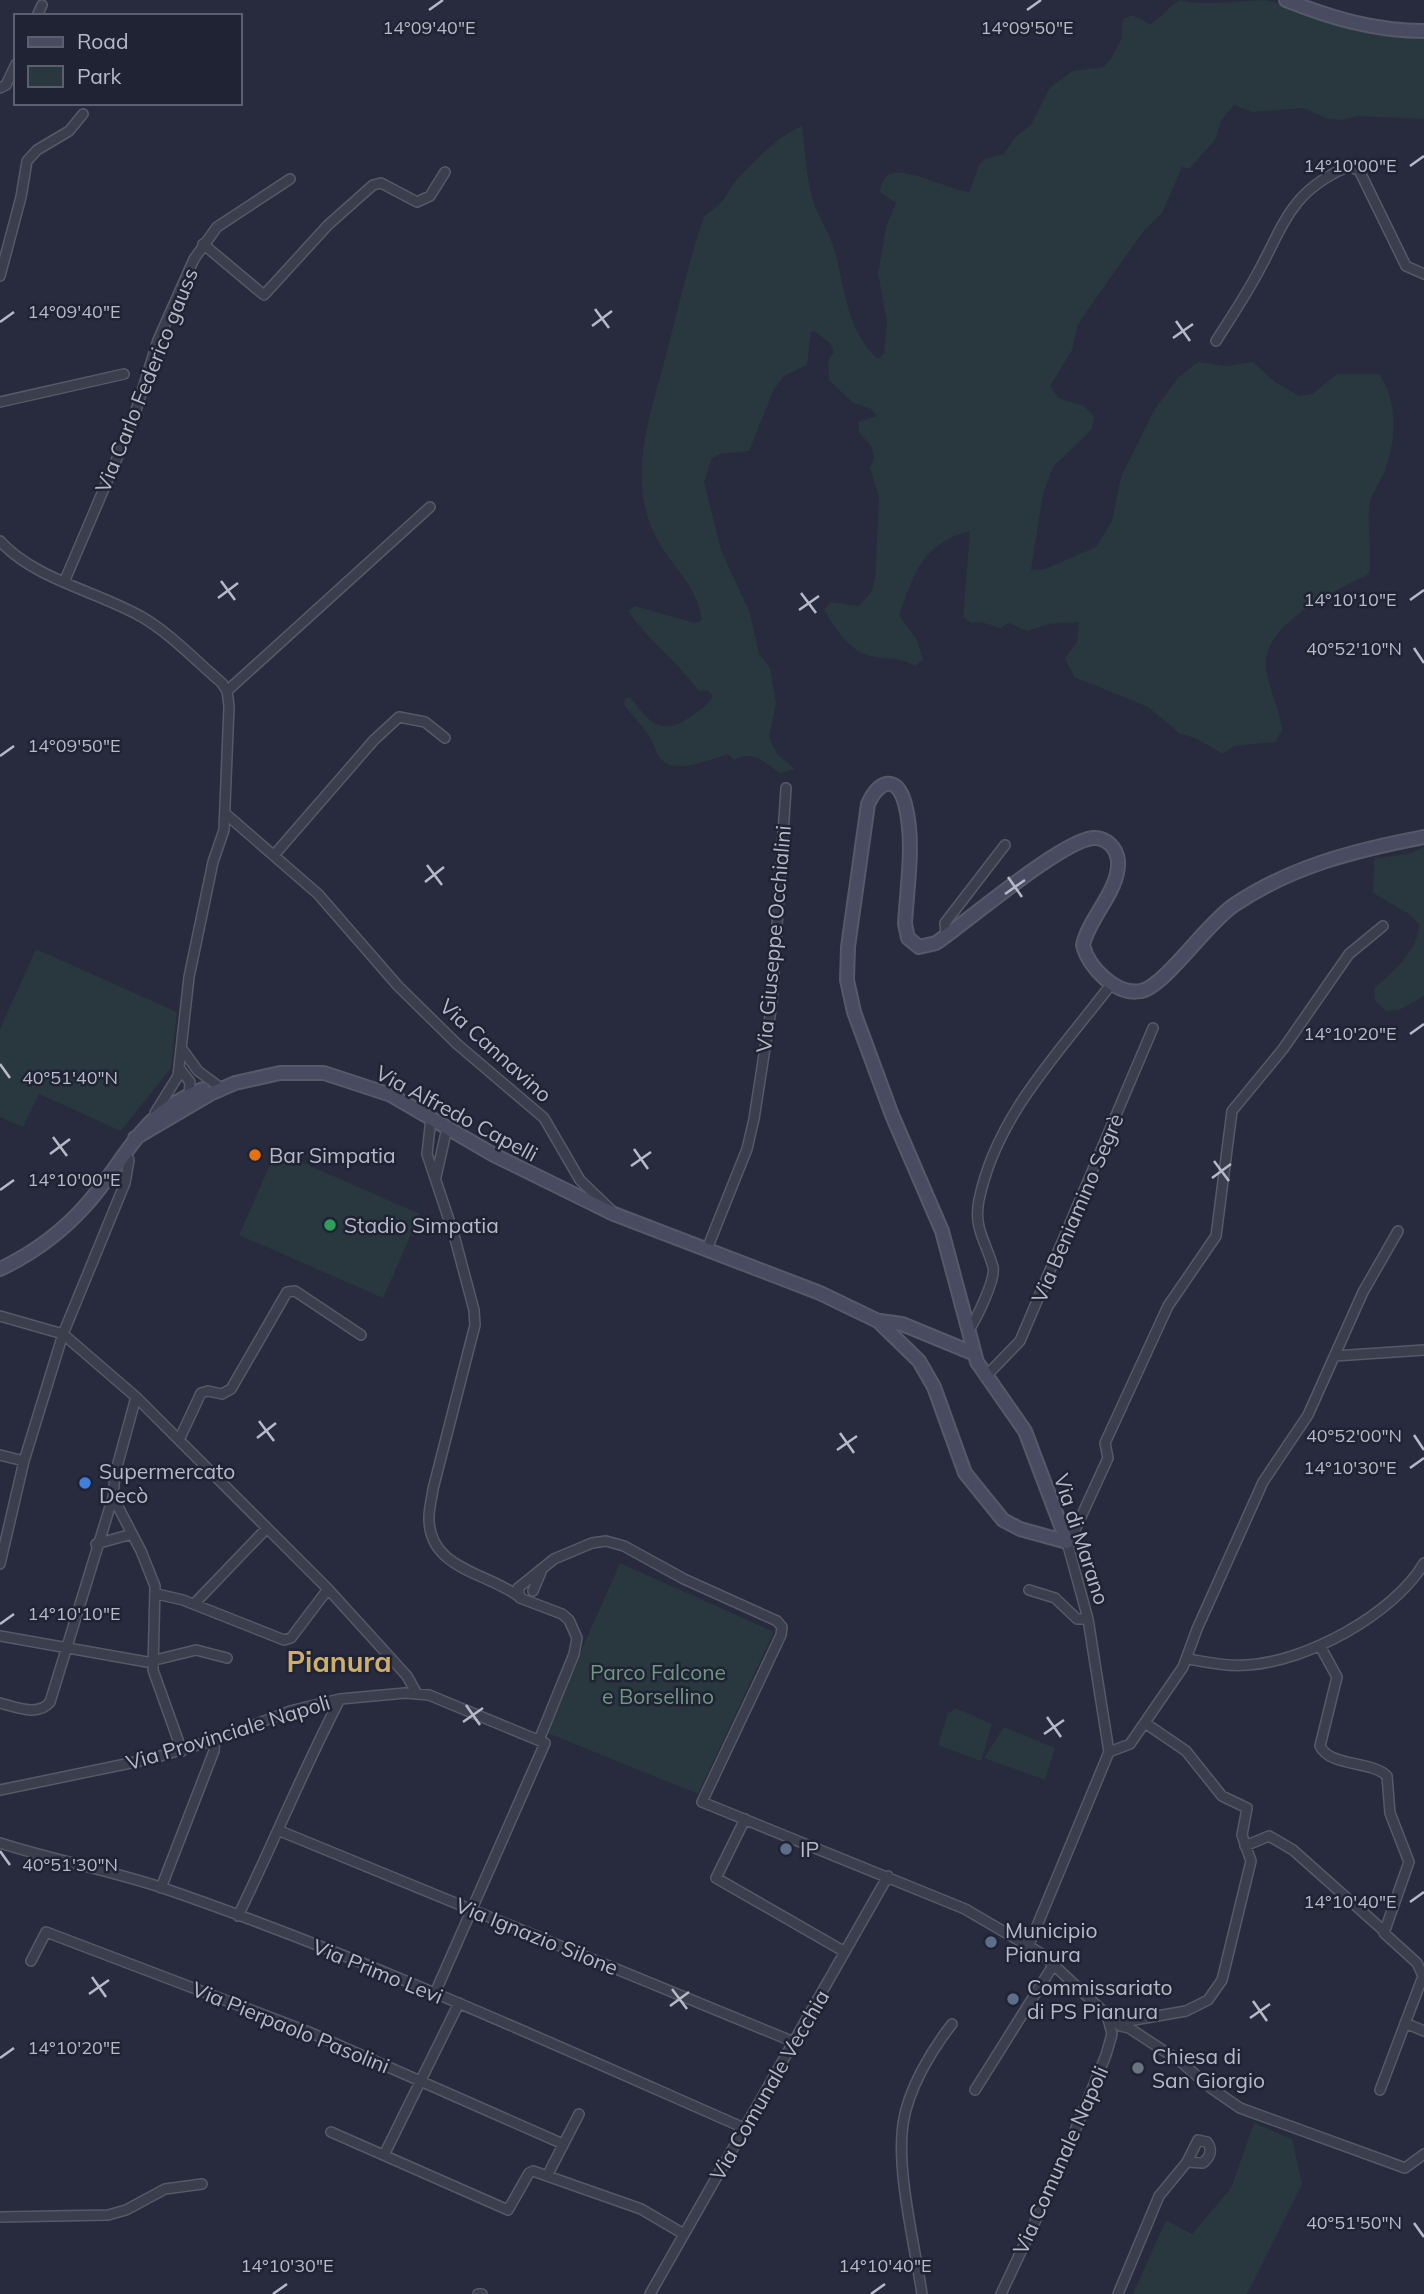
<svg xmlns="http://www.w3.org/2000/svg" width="1424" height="2294" viewBox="0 0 1424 2294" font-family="Mulish,sans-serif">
	<rect width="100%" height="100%" fill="#272b3d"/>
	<path fill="#29373e" d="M1181 0C1199 7 1243 0 1266 0 1285 4 1304 14 1323 19 1356 30 1390 35 1424 36V119L1357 116 1343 120 1329 119 1303 108 1252 112 1234 105 1221 121 1215 140 1189 169 1182 167 1162 213 1142 233 1078 324 1072 350 1050 386 1058 398 1084 406 1094 416 1092 429 1053 467 1043 494 1031 570 1045 569 1096 547 1112 521 1121 477 1154 410 1179 377 1198 362 1226 366 1253 362 1275 382 1299 396 1312 394 1337 374H1379C1399 402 1396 442 1384 473 1380 483 1372 492 1370 503 1366 526 1373 551 1369 574 1337 590 1262 623 1266 667 1268 689 1280 708 1282 730L1275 742 1234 746 1223 754 1197 739 1179 733 1148 707 1074 677 1065 658 1077 642 1079 622 1049 624 1027 631 1009 623 1000 628 981 622 971 623 963 617 970 531C923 543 915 572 899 615L917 640 923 660 915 666C902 658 892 659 877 657 850 654 838 632 824 610L830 602 859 606 872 591 875 578 879 497 870 468 874 458 872 448 859 432 858 422 877 416 871 409 852 402 829 380 828 360 834 352 830 343 814 331 811 332 807 365 784 376 774 389 749 451 720 454 712 458 704 482 721 550 750 613 759 654 770 668 776 703 769 737 777 754 795 769 780 773C763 761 753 750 734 760L728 754C711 759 674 776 660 758 655 751 653 741 648 734 640 723 631 715 624 704L625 698 630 697C650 723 662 738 693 715 701 709 708 705 713 696L707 690 699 691C677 662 648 640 628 611L635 606 695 623 702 620C695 576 662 563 648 518 630 463 654 404 667 351 679 305 689 260 704 216 729 200 725 192 741 175 760 156 777 137 802 126 806 152 806 186 817 211 824 226 832 239 836 255 845 291 848 333 878 359L884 353 887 322 878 274 886 227 896 203 879 192C881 187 883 179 887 176 899 163 952 191 969 192L979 165 985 159 1004 154 1015 137 1031 125 1049 89 1057 82 1073 71 1103 67 1110 60 1121 40 1123 19 1132 15 1150 24C1163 18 1168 5 1181 0Z
		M1424 847V996L1399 1010 1386 1011 1375 1001 1374 988C1392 974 1420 947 1419 924L1409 914 1373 893 1374 861 1376 858 1408 854Z
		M36 949 177 1012 171 1068 121 1131 39 1094 23 1127 0 1117V1029Z
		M276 1151 420 1214 383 1298 239 1235Z
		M620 1563 774 1632 698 1794 545 1732Z
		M956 1708 992 1724 981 1761 938 1745 948 1713Z
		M1004 1727 1055 1748 1045 1780 984 1758Z
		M1254 2123 1292 2139 1302 2184 1247 2294H1133L1166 2220 1192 2234 1231 2188Z"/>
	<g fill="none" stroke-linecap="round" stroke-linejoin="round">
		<defs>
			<path id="street" d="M37 16 42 5
				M0 88 6 85 16 64
				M203 244 264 295 328 225 373 185 381 183 417 202 430 196 445 172
				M0 276 21 197 27 161 37 150 69 131 83 114
				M1216 341C1230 319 1244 298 1256 276 1284 226 1289 192 1347 167L1359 170 1406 266 1424 274
				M0 402 124 374
				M0 541C34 579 99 592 142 617 171 634 196 661 222 683L227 691 229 706 224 830 213 862 189 977 178 1076 155 1113
				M65 580 132 423 158 340 194 259 217 227 290 179
				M227 691 430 507
				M227 815 318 894 398 986 457 1044 544 1118 580 1180 611 1210
				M275 854 374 740 399 717 425 722 445 738
				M946 936 945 923 1005 845
				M182 1049 198 1071 217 1085
				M179 1068 190 1082 189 1095
				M431 1118 427 1154 454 1235 474 1310 475 1325 433 1489C432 1498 429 1508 429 1517 428 1569 486 1572 518 1596
				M436 1177 447 1128
				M707 1249 747 1149 754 1119 772 1003 786 788
				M0 1316 63 1334 136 1397 328 1589 407 1676 417 1694
				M968 1331C976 1320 996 1279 993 1267 986 1242 973 1227 979 1200 996 1116 1058 1054 1109 987
				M1335 1356 1424 1350
				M985 1377 1020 1341 1153 1028
				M136 1397 115 1474 113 1497 141 1551 155 1586 153 1670 182 1751
				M179 1440 201 1393 208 1391 222 1394 231 1389 287 1292 295 1291 361 1335
				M0 1455 24 1461
				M1066 1539 1075 1530 1108 1458 1105 1443 1168 1306 1216 1236 1232 1111 1283 1049 1349 954 1383 926
				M96 1544 132 1534
				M0 1564 24 1461 63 1334 125 1183 129 1160 125 1153
				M1029 1590 1055 1598 1077 1619H1088
				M533 1591 541 1572
				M157 1594 183 1600 284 1640 291 1638 328 1589
				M194 1604 267 1528
				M0 1636 147 1662 196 1650 227 1658
				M1320 1646 1337 1677 1320 1746C1330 1767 1370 1760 1387 1776L1390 1813 1409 1862 1384 1933 1417 1963 1423 1976 1380 2090
				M1188 1659C1207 1662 1227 1667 1247 1665 1306 1662 1394 1614 1424 1563
				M0 1703C16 1707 38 1717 50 1702L113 1497
				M539 1740 574 1654 577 1638 569 1620 562 1614 520 1598 518 1588 554 1559 592 1543 606 1541 624 1546 684 1579 777 1621 782 1627 781 1635 702 1802 965 1909 1042 1954 1107 2015 1112 2034 1106 2055 1056 2177 1001 2294
				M1109 1752 1130 1744 1183 1667 1197 1629 1263 1482 1308 1415 1363 1292 1398 1231
				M0 1790 150 1759 215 1740 290 1711 340 1699 405 1693 429 1695 545 1743 435 1993
				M745 1819 716 1878 845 1952
				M280 1831 794 2042
				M0 1843C53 1860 109 1870 163 1888 361 1956 553 2044 744 2128
				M1245 1846 1269 1836 1293 1850 1384 1931
				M161 1888 214 1751 215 1740
				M238 1916C273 1844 303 1770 340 1699
				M1029 1945 1109 1752 1088 1619 1067 1542
				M31 1961 46 1932 309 2032 563 2144
				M1405 2023 1424 2031
				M1111 2024 1186 2011 1208 2000 1222 1980 1251 1861 1242 1835 1247 1808 1222 1796 1186 1751 1145 1723
				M1120 2026 1129 2028 1181 2062 1211 2088 1240 2108 1405 2168 1424 2154
				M975 2090 1054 1964
				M331 2132 508 2210 529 2173 533 2171 641 2209 682 2233
				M384 2155 459 2003
				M547 2176 579 2114
				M0 2217 108 2215 126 2210 165 2189 202 2184
				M478 2294H482
				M650 2294 888 1876
				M922 2294C915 2246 896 2171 903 2124 908 2089 931 2051 952 2024
				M1118 2294 1159 2196 1187 2162 1198 2140 1207 2142C1213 2150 1210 2157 1203 2163L1187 2162"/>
			<path id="secondary" d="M1286 0C1331 18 1375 31 1424 31
				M135 1138 210 1094 235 1083 280 1073H324L391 1095 494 1155 614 1214 820 1293 878 1321 919 1361 934 1387 965 1473 1003 1520 1020 1529 1067 1542
				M0 1269C34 1253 61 1233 86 1205 129 1157 137 1115 203 1089
				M880 1321 902 1324 975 1354
				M1067 1542 1025 1431 977 1362 942 1231 892 1115 854 1012 847 980 848 947 868 804C879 780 897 774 905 804 915 841 907 886 905 924L908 938 919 947 936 943C967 922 1061 841 1093 838 1106 837 1117 848 1118 861 1120 890 1089 917 1083 945 1088 967 1116 996 1141 991 1164 987 1207 923 1234 905 1292 866 1356 850 1424 837"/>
		</defs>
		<use href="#street" stroke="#555968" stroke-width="12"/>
		<use href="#secondary" stroke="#555968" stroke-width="16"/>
		<use href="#street" stroke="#3b3e4d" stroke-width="9"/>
		<use href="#secondary" stroke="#494c60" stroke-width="12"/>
	</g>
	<path fill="none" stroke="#b7b9c8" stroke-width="2.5" d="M429 10 443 0M1027 10 1041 0M1410 166 1424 156M595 309 609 328M1176 321 1190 341M0 322 14 312M592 326 612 311M1173 338 1193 324M221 581 235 600M801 593 816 613M218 598 238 583M1410 600 1424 590M799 610 819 596M1414 648 1424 663M0 756 14 746M427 865 442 885M1008 877 1022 897M425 882 444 867M1005 894 1025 880M1410 1034 1424 1024M0 1064 10 1078M53 1137 67 1156M634 1149 648 1169M50 1154 70 1139M1214 1161 1229 1181M631 1166 651 1152M1212 1178 1231 1164M0 1190 14 1180M259 1421 274 1441M840 1433 854 1453M1414 1435 1424 1450M257 1438 276 1423M837 1450 857 1436M1410 1468 1424 1458M0 1624 14 1614M466 1705 480 1725M1047 1717 1061 1737M463 1722 483 1708M1044 1734 1064 1720M0 1851 10 1865M1410 1902 1424 1892M92 1977 106 1997M672 1989 687 2009M89 1994 109 1980M1253 2001 1267 2021M670 2006 689 1992M1250 2018 1270 2004M0 2058 14 2048M1414 2223 1424 2237M273 2294 287 2284M871 2294 885 2284"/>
	<circle fill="#e8710a" stroke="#1f2333" stroke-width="2.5" cx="255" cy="1155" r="7"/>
	<circle fill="#2e9e5b" stroke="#1f2333" stroke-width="2.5" cx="330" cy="1225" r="7"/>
	<circle fill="#3f7fe0" stroke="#1f2333" stroke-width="2.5" cx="85" cy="1483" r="7"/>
	<g fill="#5c6f8a" stroke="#1f2333" stroke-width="2.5">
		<circle cx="786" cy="1849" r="7"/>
		<circle cx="991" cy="1942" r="7"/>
		<circle cx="1013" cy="1999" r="7"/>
	</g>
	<circle fill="#6b7280" stroke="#1f2333" stroke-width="2.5" cx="1138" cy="2068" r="7"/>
	<g text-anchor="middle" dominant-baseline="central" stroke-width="5" stroke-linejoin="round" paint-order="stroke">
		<g font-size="21" fill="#b7b9c8" stroke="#1f2333">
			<text transform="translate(146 380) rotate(-68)">Via Carlo Federico gauss</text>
			<text transform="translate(773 939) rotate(-85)">Via Giuseppe Occhialini</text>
			<text transform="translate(496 1050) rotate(42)">Via Cannavino</text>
			<text transform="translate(457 1113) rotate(28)">Via Alfredo Capelli</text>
			<text transform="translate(1077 1208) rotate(-67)">Via Beniamino Segrè</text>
			<text transform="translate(1082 1539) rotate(72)">Via di Marano</text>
			<text transform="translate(228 1732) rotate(-17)">Via Provinciale Napoli</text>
			<text transform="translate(537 1936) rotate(22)">Via Ignazio Silone</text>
			<text transform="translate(378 1971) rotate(22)">Via Primo Levi</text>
			<text transform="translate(291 2027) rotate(22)">Via Pierpaolo Pasolini</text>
			<text transform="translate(769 2085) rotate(-60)">Via Comunale Vecchia</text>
			<text transform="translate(1060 2160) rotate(-66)">Via Comunale Napoli</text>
		</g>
		<g font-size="21" fill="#b7b9c8" stroke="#1f2333" text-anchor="start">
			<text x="269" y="1155">Bar Simpatia</text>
			<text x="344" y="1225">Stadio Simpatia</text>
			<text x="99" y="1471">Supermercato<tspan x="99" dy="24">Decò</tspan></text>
			<text x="800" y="1849">IP</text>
			<text x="1005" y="1930">Municipio<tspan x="1005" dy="24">Pianura</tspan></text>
			<text x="1027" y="1987">Commissariato<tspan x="1027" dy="24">di PS Pianura</tspan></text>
			<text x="1152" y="2056">Chiesa di<tspan x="1152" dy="24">San Giorgio</tspan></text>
		</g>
		<g font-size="21" fill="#709782" stroke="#1f2333">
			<text x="658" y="1672">Parco Falcone<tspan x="658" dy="24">e Borsellino</tspan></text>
		</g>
		<g font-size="28" font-weight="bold" fill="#cdae6d" stroke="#1f2333">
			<text x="339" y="1661">Pianura</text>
		</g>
	</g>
	<g font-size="18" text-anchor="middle" fill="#b7b9c8" stroke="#1f2333" stroke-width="5" stroke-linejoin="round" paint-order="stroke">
		<text x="429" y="34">14°09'40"E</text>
		<text x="1027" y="34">14°09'50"E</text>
		<text x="1350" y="172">14°10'00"E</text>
		<text x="74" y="318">14°09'40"E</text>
		<text x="1350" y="606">14°10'10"E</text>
		<text x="1354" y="655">40°52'10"N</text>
		<text x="74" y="752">14°09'50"E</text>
		<text x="1350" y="1040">14°10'20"E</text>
		<text x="70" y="1084">40°51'40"N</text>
		<text x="74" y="1186">14°10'00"E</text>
		<text x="1354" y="1442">40°52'00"N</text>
		<text x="1350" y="1474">14°10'30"E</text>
		<text x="74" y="1620">14°10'10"E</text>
		<text x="70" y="1871">40°51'30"N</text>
		<text x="1350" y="1908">14°10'40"E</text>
		<text x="74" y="2054">14°10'20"E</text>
		<text x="1354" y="2229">40°51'50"N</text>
		<text x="287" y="2272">14°10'30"E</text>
		<text x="885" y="2272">14°10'40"E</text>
	</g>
	<rect x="14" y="14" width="228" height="91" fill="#1f2333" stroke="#5c5f6f" stroke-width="2"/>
	<rect x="28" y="37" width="35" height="10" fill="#494c60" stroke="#5c5f6f" stroke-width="2"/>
	<text x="77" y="49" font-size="21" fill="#b7b9c8">Road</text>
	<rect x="28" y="66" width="35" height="21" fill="#29373e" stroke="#5c5f6f" stroke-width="2"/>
	<text x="77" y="84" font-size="21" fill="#b7b9c8">Park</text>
</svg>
